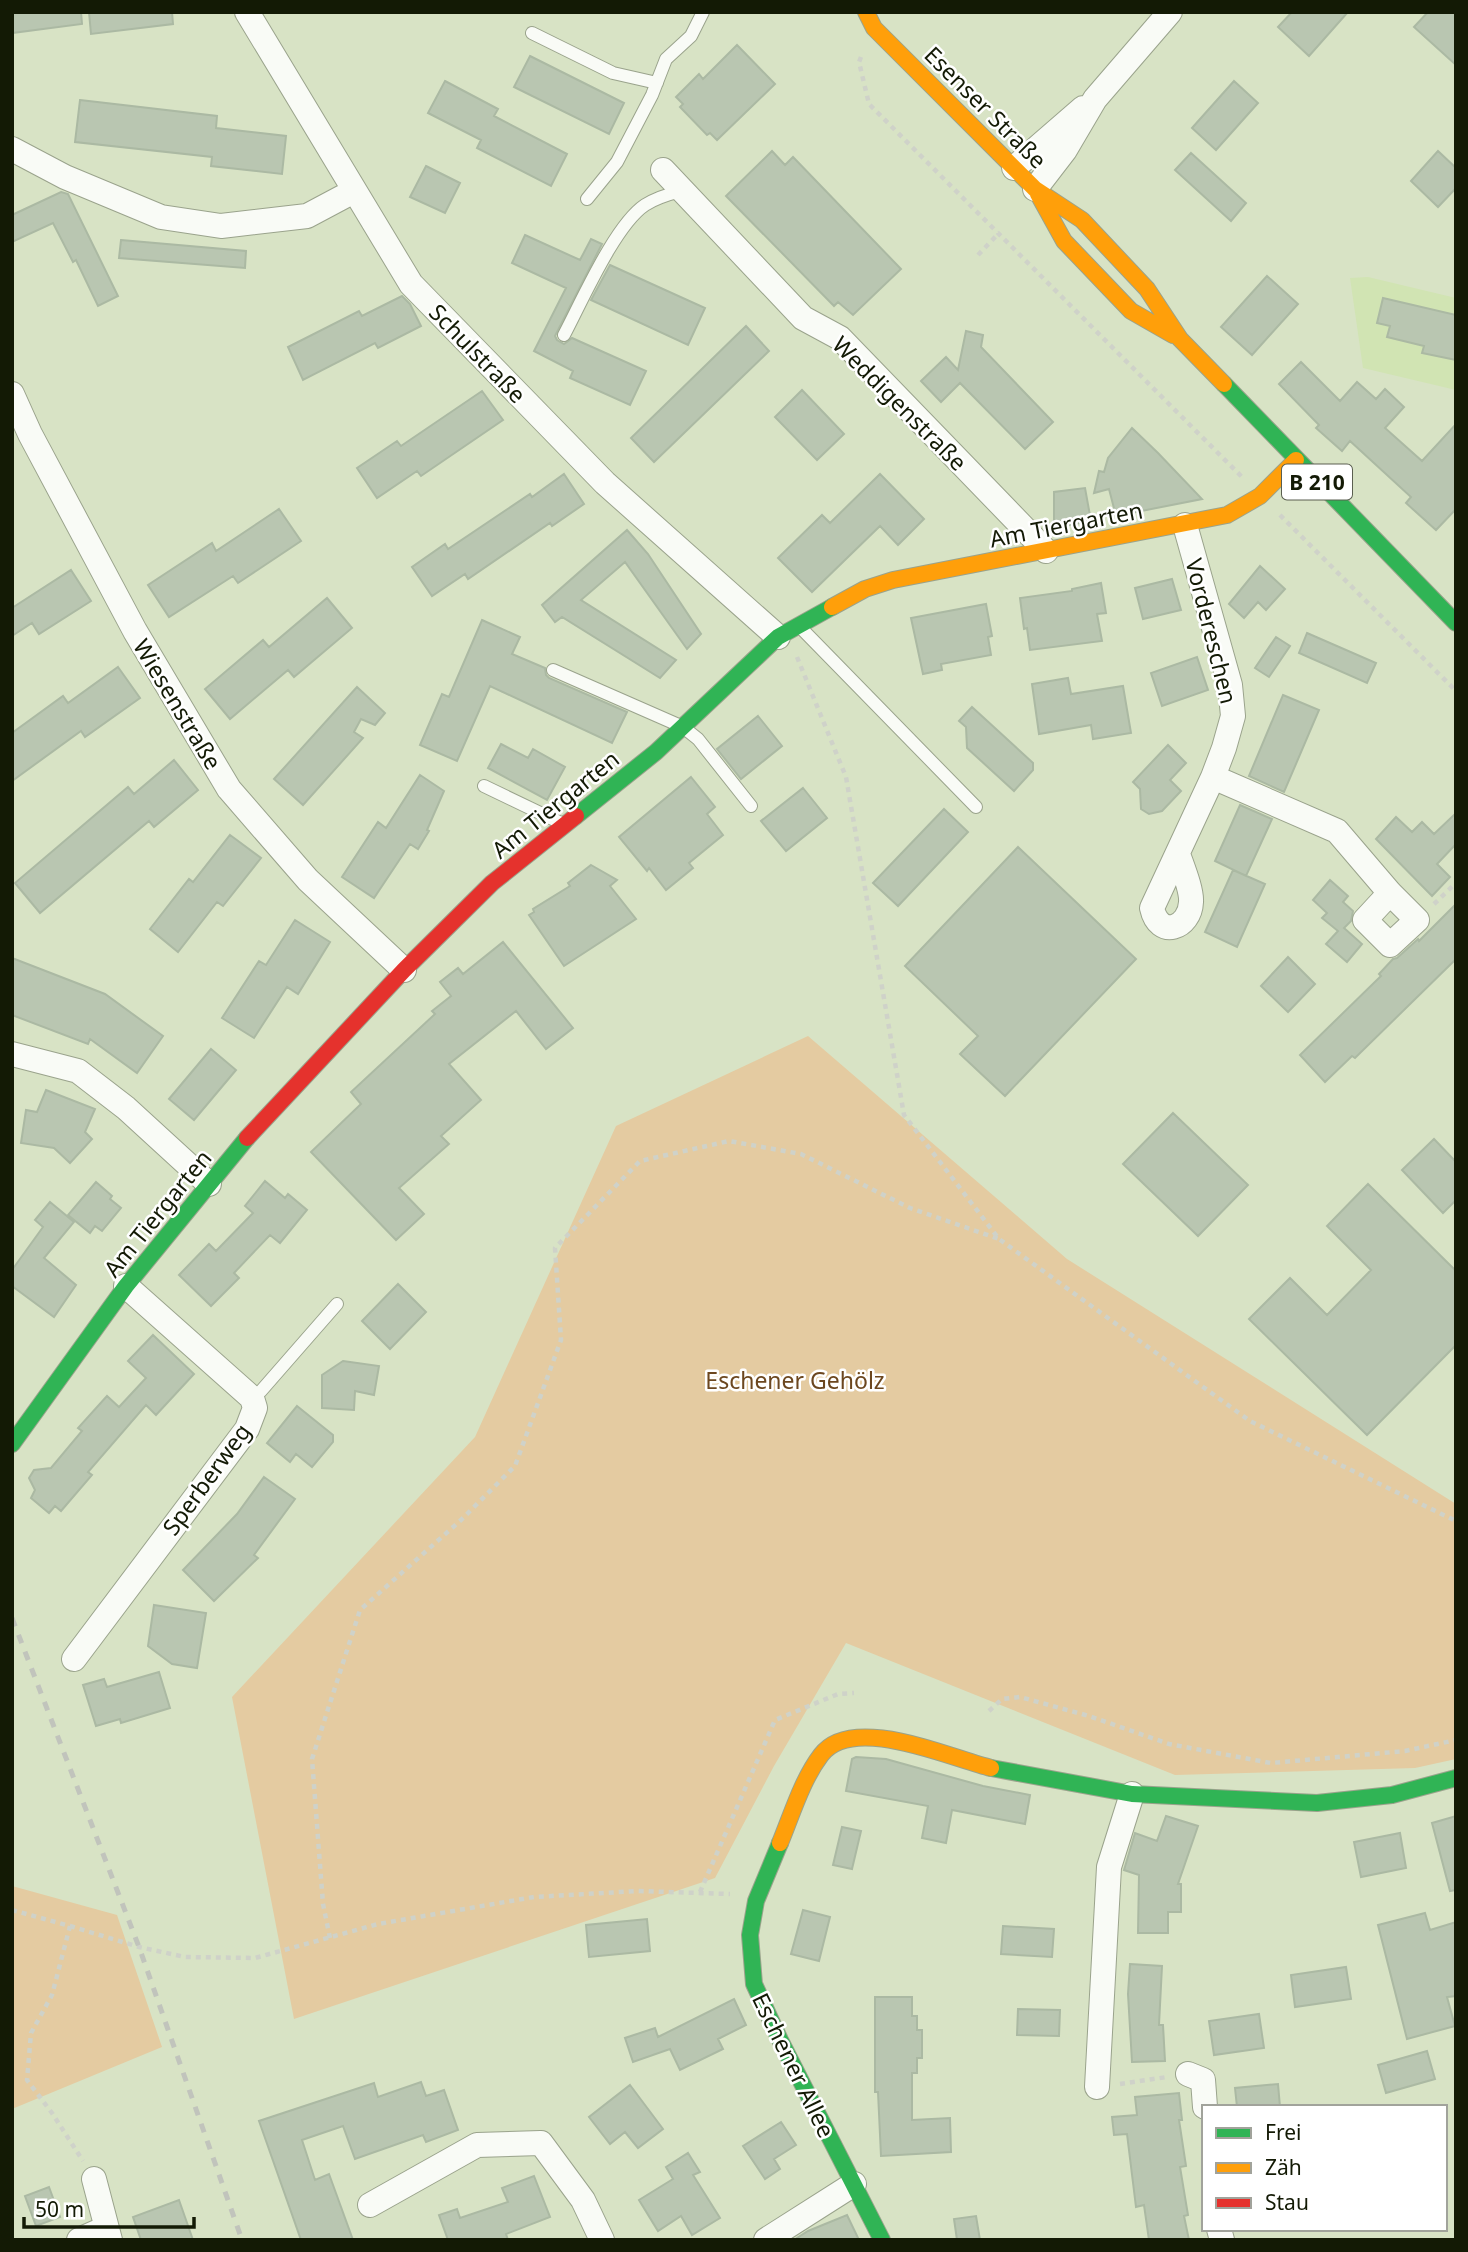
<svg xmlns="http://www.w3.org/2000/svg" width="1468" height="2252" viewBox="0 0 1468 2252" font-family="'Noto Sans',sans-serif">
	<rect width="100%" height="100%" fill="#d8e3c5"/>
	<path fill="#d1e4b3" d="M1368 277 1456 298V390L1363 368 1350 278Z"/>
	<path fill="#e4cba1" d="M808 1036 1067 1259 1456 1504V1759L1415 1768 1175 1775 846 1643 774 1766 715 1878 294 2019 232 1697 475 1437 616 1126Z
		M12 1886 117 1915 162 2047 12 2109Z"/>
	<path fill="#b9c6b1" stroke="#abb9a3" stroke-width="2" d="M12 12H81L82 24 12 33Z
		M89 12H172L173 24 91 34Z
		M1292 12H1348L1309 56 1278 27Z
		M1428 12H1456V65L1414 27Z
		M737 45 775 84 717 140 710 133 707 135 680 107 683 104 676 97 699 74 703 79Z
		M530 56 624 103 609 134 514 87Z
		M445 81 498 109 494 116 567 154 551 186 477 148 481 140 428 113Z
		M1234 81 1258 103 1216 150 1192 128Z
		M80 100 217 116 216 128 286 136 282 174 211 166 212 157 75 142Z
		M772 151 785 165 793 157 901 269 853 315 838 302 834 306 726 196Z
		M1438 151 1456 168V188L1438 207 1411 181Z
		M1191 153 1246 203 1231 221 1175 170Z
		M426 166 460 183 445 213 410 197Z
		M61 192 68 194 118 296 98 306 76 260 73 262 53 223 12 242V215Z
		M525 235 580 260 591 239 602 244 555 336 557 340 564 344 572 338 646 371 630 405 570 378 573 371 534 351 566 288 512 263Z
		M121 240 246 251 245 268 119 258Z
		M610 265 705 308 688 345 591 300Z
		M1267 276 1298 304 1252 355 1221 327Z
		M402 296 410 304 421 326 378 348 375 343 303 380 288 347 359 311 362 316Z
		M1383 298 1456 315V360L1422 353 1424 346 1387 337 1390 326 1377 323Z
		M746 326 769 351 654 462 631 438Z
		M966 331 983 335 981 347 1053 422 1025 449 960 383 941 402 921 381 946 357 958 370Z
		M1301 362 1340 401 1357 382 1376 399 1385 389 1404 407 1385 428 1422 461 1456 424V509L1436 530 1406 503 1411 497 1350 441 1342 451 1316 428 1319 425 1279 384Z
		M802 390 844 434 817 460 775 417Z
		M482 391 503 420 421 476 417 471 377 498 357 468 397 441 401 446Z
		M1132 428 1158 453 1202 499 1116 516 1109 489 1094 493 1099 471 1104 472 1108 458Z
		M564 474 584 504 552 526 550 523 468 579 465 574 432 596 412 567 445 544 448 549 530 494 532 497Z
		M880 474 924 519 898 545 880 526 812 592 778 558 822 515 830 523Z
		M1085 488 1091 521 1054 528V492Z
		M279 509 301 541 238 583 233 576 169 617 148 585 212 543 216 551Z
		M627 530 648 554 701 634 687 649 625 562 581 600 676 660 660 678 562 617 555 622 542 605Z
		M1260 566 1285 589 1266 610 1258 602 1244 618 1229 604Z
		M71 570 91 601 39 634 32 623 12 636V608Z
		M1172 579 1181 610 1143 619 1135 588Z
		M1101 583 1106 613 1097 614 1102 641 1030 650 1027 628 1024 629 1020 598 1072 591V589Z
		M327 598 352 628 294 677 288 670 230 719 205 689 263 640 269 647Z
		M986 604 992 636 988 637 991 655 941 664 942 670 923 674 911 618Z
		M482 620 520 637 512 654 545 668 546 675 549 678 627 712 612 743 490 686 457 761 420 745 442 694 449 697Z
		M1307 633 1376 663 1367 683 1299 653Z
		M1276 637 1290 646 1269 677 1255 668Z
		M1197 657 1208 690 1162 706 1151 673Z
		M118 667 140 698 85 737 81 731 12 781V733L63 696 68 703Z
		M1068 678 1071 694 1123 686 1131 733 1093 739 1091 725 1039 734 1032 684Z
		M357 687 385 713 375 725 361 719 354 732 363 738 303 805 274 779Z
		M1283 695 1319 710 1284 792 1249 776Z
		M972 707 1033 763V770L1014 791 967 748 966 727 959 721Z
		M758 716 782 746 741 779 717 749Z
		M501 744 528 758 533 749 565 767 547 800 488 768Z
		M1168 745 1186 763 1170 780 1181 791 1162 811 1149 814 1141 809 1140 789 1133 782Z
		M174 760 198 790 154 827 149 821 40 913 15 883 128 787 134 794Z
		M420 775 444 791 427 830 429 831 418 849 410 844 374 898 342 877 378 822 386 828Z
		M691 777 715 807 707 814 723 835 689 863 693 868 666 890 649 868 647 871 619 837Z
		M803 788 827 818 786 851 761 821Z
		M1240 805 1272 819 1246 876 1215 861Z
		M944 809 968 832 898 906 873 883Z
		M1456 813V844L1437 864 1450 877 1432 896 1376 839 1396 817 1412 832 1422 822 1434 834Z
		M230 835 261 858 223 906 217 902 178 952 150 929 189 879 193 882Z
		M1018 847 1136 959 1005 1096 960 1054 978 1036 905 966Z
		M591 865 617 880 610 886 636 919 564 966 529 915 534 912 533 909 570 886 568 883Z
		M1233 870 1265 884 1237 947 1205 932Z
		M1330 880 1348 896 1343 902 1353 911 1351 921 1344 928 1362 944 1347 962 1326 944 1338 931 1322 918 1327 913 1313 900Z
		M1456 904V959L1355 1058 1352 1056 1325 1082 1300 1055 1381 976 1379 974 1393 959 1397 958 1418 939 1419 941Z
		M295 920 330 942 298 994 287 987 254 1038 222 1018 259 961 266 965Z
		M503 942 573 1028 546 1049 516 1011 449 1064 481 1100 441 1136 449 1144 399 1188 424 1214 396 1240 311 1152 361 1104 351 1092 435 1014 432 1011 451 996 440 982 458 968 463 974Z
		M1288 957 1315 984 1288 1012 1261 986Z
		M12 958 105 994 163 1036 137 1073 90 1039 88 1044 12 1015Z
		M211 1049 236 1070 194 1120 169 1099Z
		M46 1090 95 1109 85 1132 92 1139 70 1163 54 1148 21 1143 26 1110 37 1112Z
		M1173 1113 1248 1185 1198 1236 1123 1164Z
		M1434 1139 1456 1162V1200L1443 1213 1402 1170Z
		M265 1181 285 1198 288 1194 307 1210 280 1243 270 1235 234 1273 239 1278 211 1306 179 1275 209 1244 216 1251 253 1213 245 1206Z
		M96 1182 112 1196 110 1199 121 1208 102 1231 95 1226 90 1233 68 1215Z
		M1368 1184 1456 1271V1345L1367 1435 1249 1319 1290 1278 1327 1315 1371 1270 1327 1226Z
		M50 1202 74 1222 44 1258 76 1285 54 1317 12 1286V1270L43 1227 35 1220Z
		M398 1284 426 1312 390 1349 362 1321Z
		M153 1335 194 1374 156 1415 146 1405 88 1472 92 1475 61 1511 55 1506 49 1513 31 1498 35 1490 29 1478 34 1470 51 1468 82 1431 78 1428 107 1396 119 1407 146 1378 128 1361Z
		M343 1361 379 1366 374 1395 355 1391 354 1410 322 1408V1375Z
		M297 1406 333 1435V1442L312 1467 296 1454 290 1462 267 1443Z
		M264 1477 295 1499 254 1555 258 1558 214 1601 183 1570 237 1514Z
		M154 1605 206 1613 197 1668 172 1664 148 1646Z
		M159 1672 170 1708 121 1723 120 1719 96 1726 83 1685 104 1679 107 1687Z
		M856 1757 886 1759 983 1786 1030 1795 1025 1824 952 1810 946 1843 922 1838 928 1806 846 1791 852 1759Z
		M1166 1816 1198 1826 1178 1884H1181V1912H1168V1933H1138L1139 1875 1124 1870 1135 1833 1157 1841Z
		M1456 1816V1890L1450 1891 1432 1823Z
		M842 1827 861 1831 852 1869 833 1865Z
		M1400 1833 1406 1868 1361 1877 1354 1842Z
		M803 1910 830 1917 819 1961 791 1954Z
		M1425 1913 1430 1930 1456 1922V1996L1447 1997 1455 2026 1407 2039 1378 1925Z
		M647 1919 650 1951 589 1957 586 1925Z
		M1003 1926 1054 1929 1052 1957 1001 1954Z
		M1130 1964 1162 1966 1159 2025H1163L1165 2061 1132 2062 1128 1994Z
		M1346 1967 1351 1999 1295 2007 1291 1975Z
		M875 1997H912V2016H917V2030H922V2058H917V2073H912V2120L950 2118 951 2152 881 2156 878 2092H875Z
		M734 1999 746 2025 718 2039 723 2049 680 2070 670 2049 633 2062 625 2038 655 2028 658 2037Z
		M1018 2009 1060 2010 1059 2036 1017 2035Z
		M1259 2014 1264 2048 1214 2055 1209 2021Z
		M1427 2051 1435 2079 1386 2093 1378 2065Z
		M421 2082 426 2096 444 2090 458 2130 426 2142 423 2135 355 2159 343 2126 302 2140 315 2180 329 2174 353 2240H301L259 2121 374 2083 378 2097Z
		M1278 2084 1280 2107H1237L1235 2088Z
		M630 2085 663 2129 638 2148 625 2132 610 2144 589 2117Z
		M1179 2093 1182 2120H1179L1186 2166 1180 2167 1188 2215 1184 2216 1189 2240H1149L1144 2205 1136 2207 1127 2134 1114 2135 1112 2117 1137 2115 1135 2097Z
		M781 2122 796 2145 774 2159 780 2169 765 2179 743 2146Z
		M688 2153 700 2172 693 2175 720 2218 692 2235 681 2216 658 2231 639 2200 673 2179 666 2167Z
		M534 2176 550 2217 506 2234 508 2240H448L439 2215 457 2209 460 2218 508 2202 502 2188Z
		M49 2187 60 2217 36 2226 25 2196Z
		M179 2200 193 2240H141L133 2217Z
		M847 2215 859 2240H794L808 2231Z
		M976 2216 980 2240H957L954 2219Z"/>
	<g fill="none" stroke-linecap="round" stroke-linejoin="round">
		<defs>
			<path id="lane" d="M532 33 613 73 657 83
				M587 199 617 162 652 95 666 59 691 36 703 12
				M564 335C582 301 615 225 645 205 656 198 669 194 681 191
				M801 628 976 807
				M553 670 683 727 698 739 751 806
				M484 786 561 823
				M252 1398 261 1391 337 1304"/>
			<path id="street" d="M247 12 411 284 605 483 778 637
				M12 149 65 177 161 217 221 226 307 216 354 191
				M1014 168 1083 108
				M663 170 803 318 840 338 1046 551
				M1035 189 1065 150 1095 99 1170 12
				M12 394 30 434 135 631 229 789 308 880 404 970
				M1213 777 1337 831 1390 893 1417 920 1390 945 1365 920 1390 893
				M1178 854C1182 866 1192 890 1191 902 1190 928 1159 940 1152 908L1213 777 1224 748 1233 716 1230 685 1185 525
				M12 1054 78 1071 126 1108 209 1184
				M74 1659 247 1429 255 1408 252 1398 126 1286
				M1188 2074 1203 2080 1205 2107
				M1097 2087 1109 1867 1132 1794
				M94 2179 110 2240
				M370 2205 477 2145 541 2143 583 2200 602 2240
				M1219 2229 1222 2240
				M79 2240 106 2228
				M766 2240 854 2184"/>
			<path id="fast" d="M1224 384 1456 623
				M576 816 656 752 778 637 832 607
				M12 1444 126 1286 247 1138
				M991 1768 1132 1794 1317 1803 1392 1795 1456 1778
				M780 1843 756 1901 750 1935 754 1984 780 2040 882 2240"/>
			<path id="slow" d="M866 12 874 28 1035 189 1082 220 1147 289 1180 339 1224 384
				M1038 194 1064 241 1131 311 1173 335
				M832 607 865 589 893 580 1227 515 1260 496 1296 460
				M780 1843C792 1814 802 1780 821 1755 852 1713 950 1758 991 1768"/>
			<path id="jam" d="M247 1138 404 970 492 883 576 816"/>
		</defs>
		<use href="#lane" stroke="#9aa38c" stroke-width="14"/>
		<use href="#street" stroke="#9aa38c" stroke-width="26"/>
		<use href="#fast" stroke="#9aa38c" stroke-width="18"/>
		<use href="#slow" stroke="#9aa38c" stroke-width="18"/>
		<use href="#jam" stroke="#9aa38c" stroke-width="18"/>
		<path stroke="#cfd2c9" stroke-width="4.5" stroke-dasharray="5 5" stroke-linecap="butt" d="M861 57 859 62 869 104 1242 477
			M978 255 999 233
			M1280 515 1456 691
			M797 657 846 777 904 1115 999 1239 1250 1421 1456 1521
			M1434 904 1456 883
			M989 1711 1002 1699 1020 1697 1089 1716 1169 1744 1271 1763 1405 1751 1456 1740
			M700 1892 775 1720 838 1694 854 1693
			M12 1910 70 1926 52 1995 31 2033 27 2080 52 2113 83 2161
			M70 1926 139 1947 185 1957 255 1958 378 1924 534 1897 638 1891 730 1894
			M330 1938 323 1904 312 1759 360 1610 461 1520 515 1466 561 1340 555 1248 640 1161 729 1141 801 1154 910 1208 999 1239
			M1120 2084 1167 2077"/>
		<use href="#lane" stroke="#f9fbf6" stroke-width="12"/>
		<use href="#street" stroke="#f9fbf6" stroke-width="24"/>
		<use href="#fast" stroke="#30b455" stroke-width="16"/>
		<use href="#slow" stroke="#ff9f0a" stroke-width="16"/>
		<use href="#jam" stroke="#e5322d" stroke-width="16"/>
		<path stroke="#c1c4bc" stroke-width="5" stroke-dasharray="9 9" stroke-linecap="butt" d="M12 1618 139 1947 242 2240"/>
	</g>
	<g text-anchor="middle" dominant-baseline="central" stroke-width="5" stroke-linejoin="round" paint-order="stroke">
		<rect fill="#fff" stroke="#5a5f50" stroke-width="2" x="1282" y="464.5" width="70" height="35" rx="5"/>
		<g font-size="21" font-weight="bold" fill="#131a05">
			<text x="1317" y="482">B 210</text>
		</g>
		<g font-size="23" fill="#131a05" stroke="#fff">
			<text transform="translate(986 107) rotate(45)">Esenser Straße</text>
			<text transform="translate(478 353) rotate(46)">Schulstraße</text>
			<text transform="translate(900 403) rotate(45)">Weddigenstraße</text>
			<text transform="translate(1066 524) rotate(-11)">Am Tiergarten</text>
			<text transform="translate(1212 631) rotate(76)">Vordereschen</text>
			<text transform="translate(178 704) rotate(59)">Wiesenstraße</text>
			<text transform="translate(555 804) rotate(-39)">Am Tiergarten</text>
			<text transform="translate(157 1213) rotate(-51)">Am Tiergarten</text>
			<text transform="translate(206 1479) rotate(-54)">Sperberweg</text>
			<text transform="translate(794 2065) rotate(64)">Eschener Allee</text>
		</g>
		<g font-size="23" fill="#6c471f" stroke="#fff">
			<text x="795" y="1380">Eschener Gehölz</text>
		</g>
	</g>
	<rect width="1468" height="2252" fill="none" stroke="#131a05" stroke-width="28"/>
	<rect x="1202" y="2105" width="245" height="126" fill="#ffffff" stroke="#a1a39b" stroke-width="2"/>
	<rect x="1216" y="2128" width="35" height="10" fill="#30b455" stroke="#a1a39b" stroke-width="2"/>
	<text x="1265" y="2140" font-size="21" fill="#131a05">Frei</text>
	<rect x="1216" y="2163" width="35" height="10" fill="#ff9f0a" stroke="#a1a39b" stroke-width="2"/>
	<text x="1265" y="2175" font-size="21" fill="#131a05">Zäh</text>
	<rect x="1216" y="2198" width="35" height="10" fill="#e5322d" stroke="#a1a39b" stroke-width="2"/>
	<text x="1265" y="2210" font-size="21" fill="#131a05">Stau</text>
	<path d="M24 2217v10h170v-10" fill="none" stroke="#131a05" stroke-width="3.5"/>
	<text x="35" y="2217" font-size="21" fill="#131a05" stroke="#ffffff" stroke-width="5" paint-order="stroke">50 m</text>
</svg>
